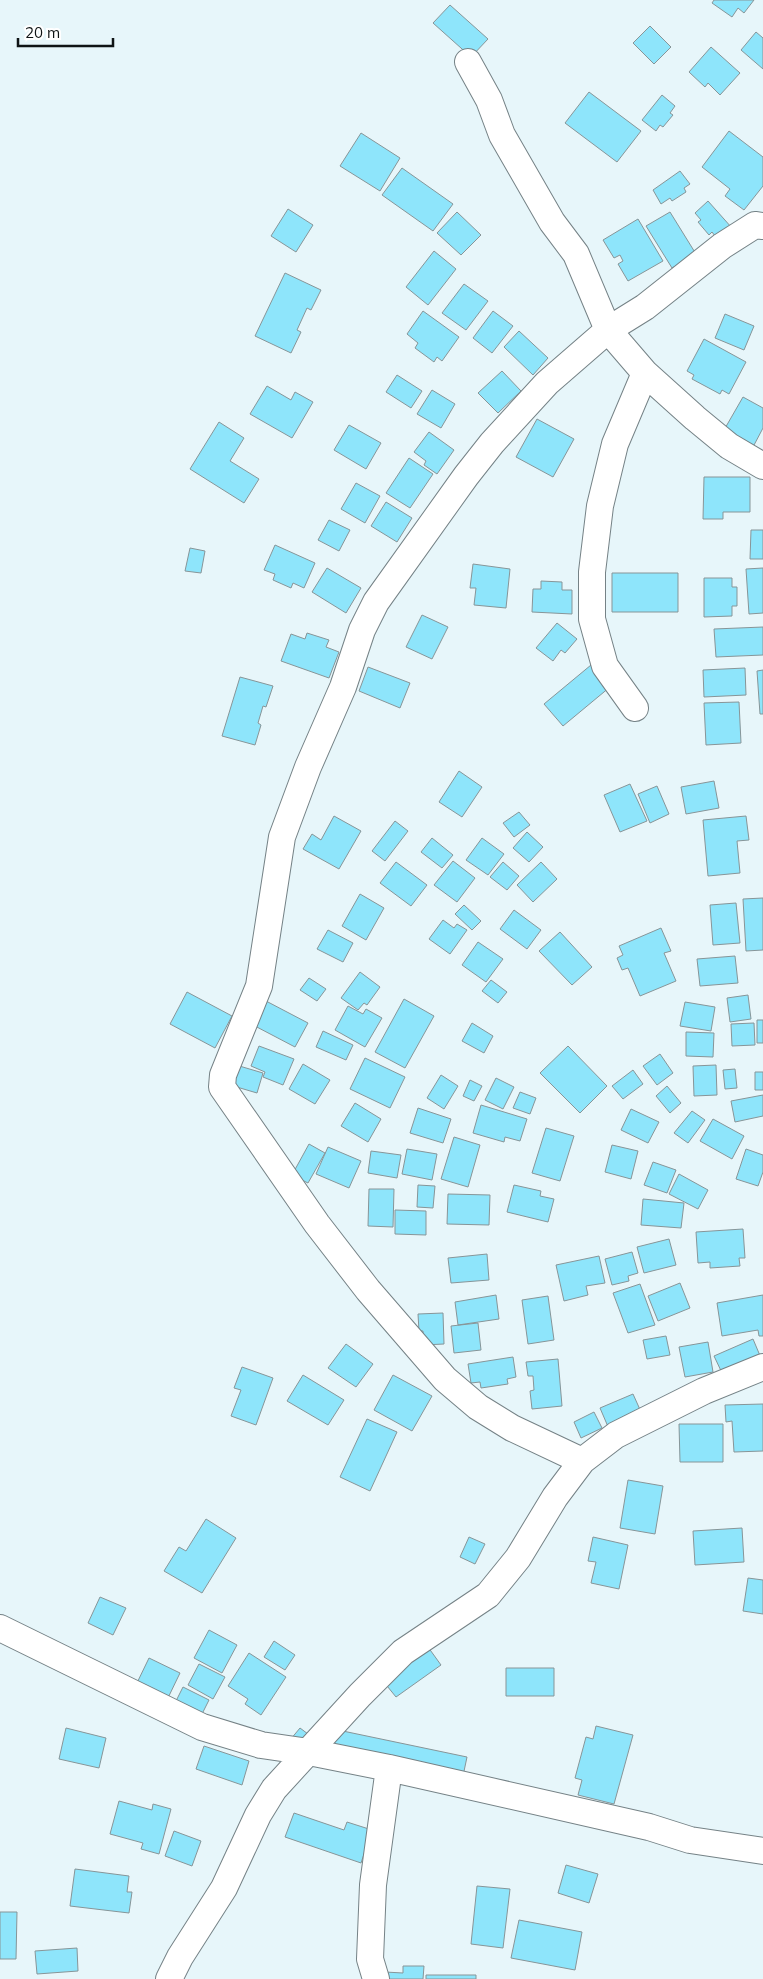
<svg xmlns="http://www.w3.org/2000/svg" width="763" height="1979" viewBox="0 0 763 1979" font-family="Mulish,sans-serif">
	<rect width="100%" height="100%" fill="#e7f6fa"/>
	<path fill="#8ee5fb" stroke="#879598" d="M714 0H754L744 13 738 8 732 17 712 3Z
		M450 5 488 39 471 57 433 23Z
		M650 26 671 47 654 64 633 43Z
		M756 32 763 38V69L741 50Z
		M711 47 740 73 720 95 708 83 705 87 689 72Z
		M589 92 641 131 617 162 565 123Z
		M662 95 675 106 670 113 673 115 663 127 660 125 656 131 642 120Z
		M729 131 763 157V186L744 210 725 196 730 189 702 167Z
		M361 133 400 158 380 191 340 166Z
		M402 168 453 204 433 231 382 195Z
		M680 171 690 184 684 188 686 192 672 201 670 198 661 204 653 190Z
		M708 201 732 228 718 240 712 232 709 235 698 222 701 220 695 213Z
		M288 209 313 225 296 252 271 236Z
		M457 212 481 235 461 255 437 233Z
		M670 212 696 254 672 268 646 226Z
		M638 219 663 261 628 281 618 264 623 261 620 255 614 258 603 240Z
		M434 251 456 269 428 305 406 287Z
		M285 273 321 290 311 310 307 308 297 330 301 332 291 353 255 336Z
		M464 284 488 301 466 330 442 313Z
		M423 311 459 337 442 361 437 357 434 362 415 348 418 343 407 334Z
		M493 311 513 326 492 353 473 338Z
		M725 314 754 326 744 350 715 338Z
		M519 331 548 358 533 375 504 347Z
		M704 339 746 362 729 394 722 390 720 394 692 379 694 375 687 371Z
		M502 371 521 391 498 413 478 393Z
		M397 375 422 391 411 408 386 392Z
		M267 386 291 400 295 392 313 402 292 438 250 414Z
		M432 390 455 404 441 428 417 414Z
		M743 397 763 408V428L753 447 724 430Z
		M537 419 574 439 553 477 516 457Z
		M219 422 244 438 230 461 259 479 244 503 190 469Z
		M349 425 381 443 366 469 334 450Z
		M429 432 454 450 437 474 424 465 426 461 414 452Z
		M409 458 433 474 410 508 386 493Z
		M704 477H750V512H723V519H703Z
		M356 483 380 496 365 523 341 509Z
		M386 502 412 518 397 542 371 526Z
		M329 520 350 530 339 551 318 540Z
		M751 530H763V559H750Z
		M275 545 315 563 304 588 293 583 291 588 273 580 275 574 264 570Z
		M190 548 205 551 201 573 185 571Z
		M473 564 510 569 506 608 474 605 476 588H470Z
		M327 568 361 588 346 613 312 592Z
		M763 568V613L749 614 746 569Z
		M612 573H678V612H612Z
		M704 578H732V587H737V606H732V616L704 617Z
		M541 581 562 582V590H572V614L532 612 533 589H541Z
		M422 615 448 627 432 659 406 647Z
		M557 623 577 639 565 653 561 650 553 661 536 648Z
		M763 627V655L716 657 714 629Z
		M307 633 329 640 326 647 339 652 329 678 281 661 291 634 305 639Z
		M591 665 610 687 563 726 544 704Z
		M368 667 410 683 400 708 359 691Z
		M745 668 746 695 704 697 703 670Z
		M763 670V714H760L757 671Z
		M240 677 273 686 266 707 263 706 258 723 261 725 255 745 222 736Z
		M739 702 741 743 706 745 704 703Z
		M459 771 482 787 462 817 439 802Z
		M714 781 719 808 686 814 681 787Z
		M630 784 647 821 620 832 604 795Z
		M657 786 669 814 650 823 638 794Z
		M519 812 530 825 514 837 503 823Z
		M334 816 361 831 339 869 303 849 312 834 321 840Z
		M746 816 749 840 737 841 740 873 708 876 703 820Z
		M395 821 408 831 385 861 372 851Z
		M527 832 543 847 529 862 513 848Z
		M432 838 453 855 442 868 421 852Z
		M482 838 504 854 488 875 466 860Z
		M453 861 475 878 457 902 434 885Z
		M396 862 427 885 411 906 380 883Z
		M503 862 519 876 507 890 490 877Z
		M541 862 557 879 533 902 517 885Z
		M360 894 384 908 366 940 342 926Z
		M763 898V950L746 951 743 899Z
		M736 903 740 943 713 945 710 905Z
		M464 905 481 921 472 930 455 914Z
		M514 910 541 930 527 949 500 929Z
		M443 920 454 928 457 924 467 930 450 954 429 939Z
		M661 928 671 951 664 953 676 981 640 996 628 968 622 970 617 958 623 955 619 946Z
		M328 930 353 943 343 962 317 949Z
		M560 932 592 967 572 985 539 951Z
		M478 942 503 959 486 982 462 965Z
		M735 956 738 983 700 986 697 959Z
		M360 972 380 987 367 1005 364 1003 358 1010 341 998Z
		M309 978 326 989 317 1001 300 990Z
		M491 980 507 992 498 1003 482 991Z
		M187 992 232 1016 215 1048 170 1024Z
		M748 995 751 1019 730 1022 727 998Z
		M404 999 434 1016 405 1068 375 1052Z
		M266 1001 308 1023 295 1047 253 1025Z
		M685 1002 715 1007 711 1031 680 1026Z
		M348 1006 363 1014 366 1009 382 1018 365 1047 335 1030Z
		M757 1020H763V1043H757Z
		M472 1023 493 1036 484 1053 462 1041Z
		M754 1023 755 1045 732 1046 731 1024Z
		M323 1031 353 1045 346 1060 316 1047Z
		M686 1032 714 1033 713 1057 686 1056Z
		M259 1046 294 1059 283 1085 263 1077 265 1072 251 1066Z
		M568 1046 607 1086 580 1113 540 1073Z
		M660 1054 673 1073 657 1085 643 1066Z
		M365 1058 405 1077 390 1108 350 1089Z
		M303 1064 330 1080 315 1104 289 1089Z
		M236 1065 263 1073 257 1093 230 1085Z
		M716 1065 717 1095 694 1096 693 1066Z
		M735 1069 737 1088 725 1089 723 1070Z
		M633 1070 643 1084 623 1099 612 1086Z
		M755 1072H763V1090H755Z
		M441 1075 458 1086 444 1109 427 1098Z
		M496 1078 514 1087 503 1109 485 1100Z
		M470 1080 482 1086 474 1101 463 1096Z
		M667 1086 681 1103 670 1113 656 1096Z
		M520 1092 536 1098 530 1114 513 1108Z
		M763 1095V1116L735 1122 731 1101Z
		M355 1103 381 1119 368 1142 341 1126Z
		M481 1105 527 1119 520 1141 505 1137 504 1142 473 1133Z
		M418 1108 451 1119 443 1143 410 1133Z
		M631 1109 659 1122 648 1143 621 1130Z
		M692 1111 705 1120 688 1143 674 1133Z
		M713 1119 744 1136 732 1159 700 1141Z
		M546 1128 574 1136 560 1181 532 1173Z
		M454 1137 480 1145 468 1187 441 1179Z
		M309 1144 325 1153 308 1183 292 1175Z
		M612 1145 638 1151 631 1179 605 1172Z
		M328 1147 361 1161 349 1188 316 1174Z
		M407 1149 437 1154 432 1180 402 1174Z
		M746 1149 763 1155V1172L758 1186 736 1179Z
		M371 1151 401 1155 397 1178 368 1173Z
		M653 1162 676 1170 667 1193 644 1185Z
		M679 1174 708 1190 698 1209 669 1194Z
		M418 1185 435 1186 433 1208 417 1207Z
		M514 1185 541 1191 540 1196 554 1199 548 1222 507 1212Z
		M369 1189H394L393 1227 368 1226Z
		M448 1194 490 1195 489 1225 447 1224Z
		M643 1199 684 1203 681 1228 641 1225Z
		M395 1210 426 1211V1235L395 1234Z
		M743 1229 745 1258H739L740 1266 710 1268V1262L698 1263 696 1232Z
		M669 1239 676 1265 644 1273 637 1247Z
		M632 1252 638 1273 628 1276 629 1281 612 1285 605 1259Z
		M487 1254 489 1280 451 1283 448 1258Z
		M599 1256 605 1283 586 1286 588 1295 564 1301 556 1265Z
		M680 1283 690 1308 658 1321 648 1296Z
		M640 1284 655 1325 628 1333 613 1293Z
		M496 1295 499 1319 458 1325 455 1302Z
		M763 1295V1336H759L758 1330 722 1336 717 1303Z
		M548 1296 554 1340 528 1344 522 1300Z
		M443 1313 444 1344 423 1345V1331H419L418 1314Z
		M478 1323 481 1350 454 1353 451 1326Z
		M666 1336 670 1355 647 1359 643 1340Z
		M753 1339 761 1358 723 1375 714 1356Z
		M708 1342 713 1372 685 1377 679 1347Z
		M346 1344 373 1364 356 1387 328 1368Z
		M513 1357 516 1377 507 1379 508 1384 481 1388 480 1382 471 1383 468 1364Z
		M558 1359 562 1406 532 1409 530 1391 534 1390 533 1376H528L526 1362Z
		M242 1367 273 1378 256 1425 231 1416 241 1390 234 1388Z
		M303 1375 344 1400 328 1425 287 1401Z
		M393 1375 432 1396 412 1431 374 1410Z
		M633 1394 642 1414 609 1429 600 1408Z
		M763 1404V1451L734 1452 732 1421 726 1422 725 1405Z
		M594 1412 602 1428 581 1438 574 1422Z
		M367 1419 397 1432 370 1491 340 1477Z
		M679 1424H723V1462H680Z
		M628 1480 663 1486 655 1534 620 1528Z
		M206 1519 236 1538 202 1593 164 1571 179 1547 186 1551Z
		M742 1528 744 1562 695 1565 693 1531Z
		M469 1537 485 1544 475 1564 460 1557Z
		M593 1537 628 1545 619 1589 591 1583 596 1562 588 1561Z
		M748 1578 763 1580V1614L743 1611Z
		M100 1597 126 1608 113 1635 88 1623Z
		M209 1630 237 1645 222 1673 194 1658Z
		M274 1641 295 1655 285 1670 264 1657Z
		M428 1647 441 1665 396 1697 383 1681Z
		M249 1653 286 1677 261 1715 245 1704 248 1699 228 1686Z
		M149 1658 180 1673 166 1702 135 1687Z
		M199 1664 225 1677 213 1699 188 1685Z
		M506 1668H554V1696H506Z
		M183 1687 209 1700 199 1720 173 1707Z
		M596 1726 633 1735 614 1804 578 1795 582 1780 575 1778 586 1737 593 1739Z
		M66 1728 106 1738 99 1768 59 1759Z
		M300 1728 308 1734 297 1747 290 1740Z
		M338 1730 467 1757 463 1776 333 1749Z
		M204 1746 249 1761 242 1785 196 1769Z
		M119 1801 152 1810 153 1804 171 1809 159 1854 141 1849 143 1843 110 1834Z
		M294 1813 344 1830 347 1822 372 1830 361 1863 285 1837Z
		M174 1831 201 1841 192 1866 165 1856Z
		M566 1865 598 1874 589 1903 558 1893Z
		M75 1869 129 1876 127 1892H132L129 1913 70 1906Z
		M477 1886 510 1889 503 1948 471 1944Z
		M0 1912H17L16 1959H0Z
		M519 1920 582 1932 575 1970 511 1958Z
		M77 1948 78 1971 37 1974 35 1951Z
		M403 1966H424L423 1979H385V1972L403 1973Z
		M426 1975H476V1979H426Z"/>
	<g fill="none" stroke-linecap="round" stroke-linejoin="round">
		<defs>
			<path id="street" d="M468 62 489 100 502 135 552 222 576 254 608 330 645 373 695 418 729 446 763 466
				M635 708 605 666 592 619V572L600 506 615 444 645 373
				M582 1461 512 1428 478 1407 445 1379 368 1290 317 1224 222 1087 223 1075 259 986 282 837 308 767 343 687 362 630 376 602 466 476 492 443 547 383 608 330 645 307 722 246 755 225 763 226
				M0 1628 202 1727 261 1745 309 1752 389 1768 649 1827 690 1840 763 1851
				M169 1979 180 1957 224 1888 258 1815 274 1789 360 1695 403 1652 488 1595 518 1558 555 1497 582 1461 616 1435 704 1391 763 1367
				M376 1979 370 1959 373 1885 389 1768"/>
		</defs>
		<use href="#street" stroke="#758286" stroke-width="28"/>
		<use href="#street" stroke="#fff" stroke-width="26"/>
	</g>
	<path d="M18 38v8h95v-8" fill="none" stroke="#0f1415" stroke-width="2.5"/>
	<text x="25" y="38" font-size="15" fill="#0f1415" stroke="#ffffff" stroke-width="4" paint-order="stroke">20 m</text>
</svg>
